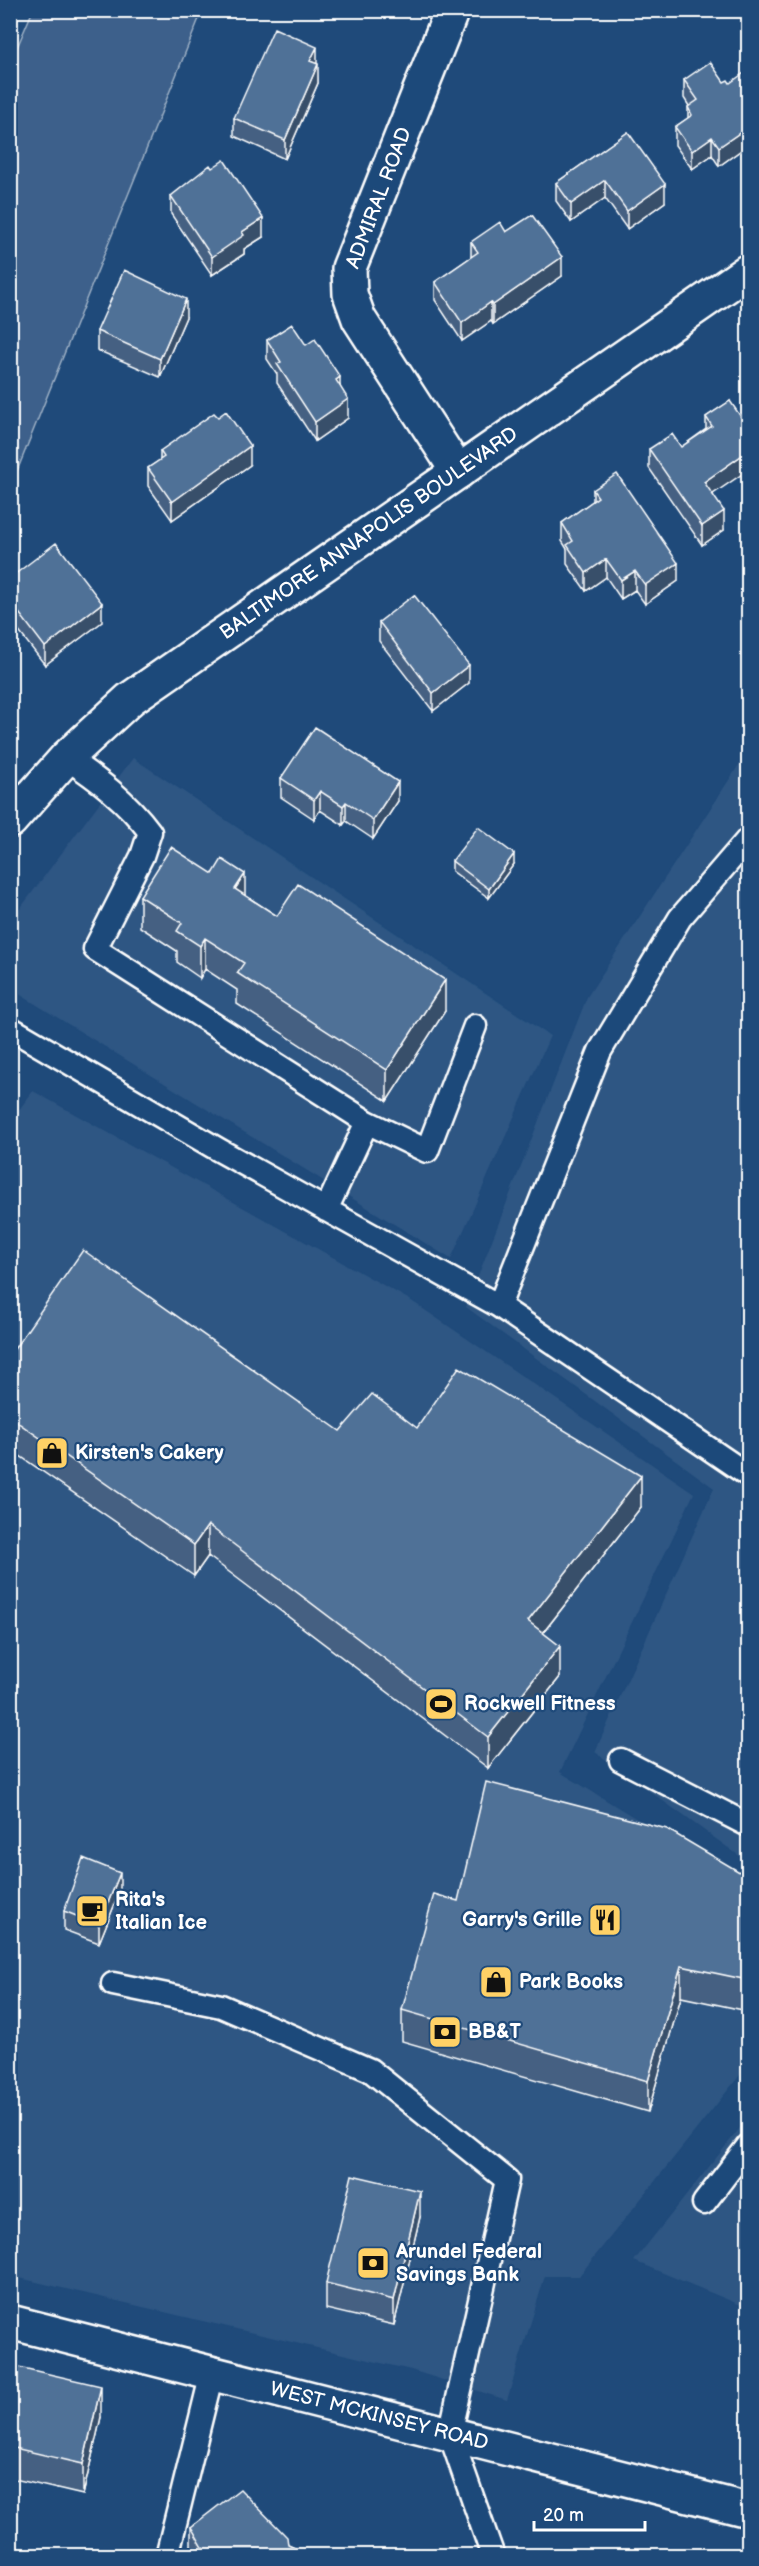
<svg xmlns="http://www.w3.org/2000/svg" width="759" height="2566" viewBox="0 0 759 2566" font-family="'Balsamiq Sans',sans-serif">
	<rect width="100%" height="100%" fill="#1f4a7a"/>
	<filter id="ink" filterUnits="userSpaceOnUse"><feTurbulence type="fractalNoise" baseFrequency=".0167" numOctaves="2"/><feDisplacementMap in="SourceGraphic" scale="12" xChannelSelector="R" yChannelSelector="G"/><feConvolveMatrix kernelMatrix="1 2 1 2 8 2 1 2 1" color-interpolation-filters="sRGB"/></filter>
	<g filter="url(#ink)">
		<path fill="#2e5683" d="M748 751V1862L595 1752 714 1488 466 1307 587 997Z
			M133 758 550 1036 451 1259 11 989 10 922Z
			M33 1091 410 1300 694 1493 560 1772 748 1887V2065L579 2276H545L507 2400 411 2370 11 2276 10 1122Z
			M748 2118V2308L634 2261Z"/>
		<path fill="#3c618b" stroke="#9eb0c5" stroke-width="1.5" d="M33 10 202 11 11 486 10 64Z"/>
		<g fill="none" stroke-linecap="round" stroke-linejoin="round">
			<defs>
				<path id="service" d="M66 758C98 779 127 801 150 832L142 856 95 949 367 1122
					M10 1028 219 1150 499 1306 748 1475
					M326 1210 367 1122 427 1151 475 1026
					M499 1306 600 1051 680 918 748 839
					M621 1760 748 1825
					M113 1984 221 2006 370 2070 507 2180 450 2434 493 2556
					M704 2203 748 2146
					M167 2556 212 2373"/>
				<path id="minor" d="M452 10 349 268 350 294 359 319 458 472"/>
				<g id="tertiary">
					<path id="s1" d="M10 821 66 758 130 699 748 271"/>
					<path id="s2" d="M10 2322 748 2510"/>
				</g>
			</defs>
			<use href="#service" stroke="#fff" stroke-width="27"/>
			<use href="#minor" stroke="#fff" stroke-width="38"/>
			<use href="#tertiary" stroke="#fff" stroke-width="38"/>
			<use href="#service" stroke="#1f4a7a" stroke-width="22"/>
			<use href="#minor" stroke="#1f4a7a" stroke-width="33"/>
			<use href="#tertiary" stroke="#1f4a7a" stroke-width="33"/>
		</g>
		<path fill="#456182" stroke="#fff" stroke-width="1.5" d="M317 64 318 83 285 159 234 136V118Z
			M684 80 730 83 748 80V145L719 166 712 155 692 169 675 145V127L688 118V107L689 106 684 98Z
			M628 132 665 202 627 229 605 198 571 222 556 201V183Z
			M171 196 263 237 244 249V254L212 275 171 214Z
			M506 232 562 276 493 324 491 321 462 341 435 300V282L471 257V242Z
			M186 317 160 377 97 350V331Z
			M267 340 306 345 340 386 348 418 315 441 277 383V374L267 359Z
			M730 401 713 494 724 530 702 545 649 468V449L681 447 706 429V417Z
			M160 451 250 465 172 520 148 486V468L160 460Z
			M593 490 678 581 645 604 635 590 621 599 606 577 586 591 567 564V549L562 541V523L593 501Z
			M10 578 102 622 45 665 10 620Z
			M379 622 469 683 433 711 379 641Z
			M281 778 398 801 373 839 346 821 343 825 320 810 314 819 281 797Z
			M452 861 514 864 489 898 452 871Z
			M213 874 277 916 445 1011 387 1101 237 1004V990L205 969 200 978 177 962V951L140 927V896Z
			M10 1355 340 1431 417 1428 641 1507 543 1633 560 1677 488 1768 208 1556 194 1576 10 1449Z
			M748 1877V2011L681 1997 648 2112 402 2041V2010L458 1901Z
			M120 1891 99 1943 64 1930V1911Z
			M748 2178V2208L746 2207V2181Z
			M420 2217 394 2325 326 2309V2283Z
			M10 2365 101 2417 83 2495 10 2478Z
			M191 2527 288 2545 312 2556H191Z"/>
		<path fill="#384f6a" stroke="#fff" stroke-width="1.5" d="M317 47V65L310 61Z
			M318 64V83L285 159V140Z
			M748 108V127L745 111Z
			M748 127V145L719 166V147Z
			M712 137V155L692 169V151Z
			M605 180V198L571 222V204Z
			M665 184V202L627 229V211Z
			M263 218V237L244 249V254L212 275V257L242 232Z
			M562 257V276L493 324V305Z
			M186 299V317L160 377V359Z
			M491 302V321L462 341V323Z
			M340 377V396L336 380Z
			M348 399V418L315 441V422Z
			M250 446V465L172 520V502Z
			M748 451V470L704 500V482Z
			M724 511V530L702 545V526Z
			M606 559V577L586 591V573Z
			M678 563V581L645 604V585Z
			M635 571V590L621 599V580Z
			M102 603V622L45 665V647Z
			M469 665V683L433 711V693Z
			M398 782V801L373 839V820Z
			M320 791V810L314 819V800Z
			M346 802V821L343 825V806Z
			M514 854V864L489 898V889Z
			M245 874V905L235 889Z
			M205 938V969L200 978V946Z
			M445 980V1011L387 1101V1070Z
			M641 1476V1507L528 1652V1621Z
			M208 1525V1556L194 1576V1545Z
			M560 1646V1677L488 1768V1737Z
			M120 1873V1891L99 1943V1925Z
			M681 1966V1997L648 2112V2081Z
			M420 2191V2217L394 2325V2300Z
			M101 2386V2417L83 2495V2464Z"/>
		<path fill="#507197" stroke="#fff" stroke-width="1.5" d="M274 28 317 47 310 61 318 64 285 140 234 118Z
			M710 62 724 82 728 80 730 83 744 73 748 80V108L745 111 748 117V127L719 147 712 137 692 151 675 127 692 115 688 107 698 100 684 80Z
			M628 132 665 184 627 211 605 180 571 204 556 183Z
			M224 160 263 218 242 232 244 235 212 257 171 196 210 165 212 168Z
			M532 215 562 257 493 305 491 302 462 323 435 282 478 252 471 242 500 222 506 232Z
			M124 270 186 299 160 359 97 331Z
			M292 324 306 345 315 339 340 377 336 380 348 399 315 422 277 364 281 362 267 340Z
			M730 401 743 420 748 416V451L704 482 724 511 702 526 649 449 672 434 681 447 712 426 706 417Z
			M226 411 250 446 172 502 148 468 164 457 160 451 214 413 218 417Z
			M617 474 678 563 645 585 635 571 621 580 606 559 586 573 567 545 573 541 562 523 598 497 593 490Z
			M56 543 102 603 45 647 10 601V578Z
			M414 595 469 665 433 693 379 622Z
			M315 727 398 782 373 820 346 802 343 806 320 791 314 800 281 778Z
			M478 827 514 854 489 889 452 861Z
			M171 847 213 874 222 859 245 874 235 889 277 916 298 884 445 980 387 1070 237 973 244 963 205 938 200 946 177 931 182 923 140 896Z
			M83 1250 340 1431 372 1394 417 1428 459 1367 641 1476 528 1621 560 1646 488 1737 208 1525 194 1545 10 1417V1355Z
			M486 1782 667 1829 748 1877V1980L681 1966 648 2081 402 2010 434 1894 458 1901Z
			M83 1858 120 1873 99 1925 64 1911Z
			M352 2175 420 2191 394 2300 326 2283Z
			M10 2365 101 2386 83 2464 10 2447Z
			M240 2489 287 2537 288 2545 312 2556H208L191 2527Z
			M325 2552 332 2556H313Z"/>
	</g>
	<defs>
		<symbol id="shop-square" viewBox="-11 -11 22 22"><rect x="-9" y="-9" width="18" height="18" rx="4" fill="#ffd166" stroke="#1f4a7a"/><path d="M-5-2.5h2.3a2.7 3.5 0 0 1 5.4 0H5L5.5 6h-11ZM-1.5-2.5h3a1.5 2.3 0 0 0-3 0Z" fill="#111"/></symbol>
		<symbol id="stadium-square" viewBox="-11 -11 22 22"><rect x="-9" y="-9" width="18" height="18" rx="4" fill="#ffd166" stroke="#1f4a7a"/><path d="M0-5a6.5 5 0 1 0 0 10a6.5 5 0 1 0 0-10ZM-3.5-1.8h7v3.6h-7Z" fill="#111"/></symbol>
		<symbol id="cafe-square" viewBox="-11 -11 22 22"><rect x="-9" y="-9" width="18" height="18" rx="4" fill="#ffd166" stroke="#1f4a7a"/><path d="M-5.5-4.5H6V0H3Q3 3.5 0 3.5H-2.5Q-5.5 3.5-5.5 0ZM3-3.2v2h1.7v-2ZM-6 4.5H4V6H-6Z" fill="#111"/></symbol>
		<symbol id="restaurant-square" viewBox="-11 -11 22 22"><rect x="-9" y="-9" width="18" height="18" rx="4" fill="#ffd166" stroke="#1f4a7a"/><path d="M-5-6h1v4h1v-4h1v4h1v-4h1v5L-1.5 .5V6h-2V.5L-5-1ZM5-6V6H3V1.5H1.5Q1.5-4 5-6Z" fill="#111"/></symbol>
		<symbol id="bank-square" viewBox="-11 -11 22 22"><rect x="-9" y="-9" width="18" height="18" rx="4" fill="#ffd166" stroke="#1f4a7a"/><path d="M-6-4H6V4H-6ZM0-2.3a2.3 2.3 0 1 0 0 4.6a2.3 2.3 0 1 0 0-4.6Z" fill="#111"/></symbol>
	</defs>
	<g fill-rule="evenodd">
		<use href="#shop-square" x="33" y="1434" width="38" height="38"/>
		<use href="#stadium-square" x="422" y="1685" width="38" height="38"/>
		<use href="#cafe-square" x="73" y="1892" width="38" height="38"/>
		<use href="#restaurant-square" x="586" y="1901" width="38" height="38"/>
		<use href="#shop-square" x="477" y="1963" width="38" height="38"/>
		<use href="#bank-square" x="426" y="2013" width="38" height="38"/>
		<use href="#bank-square" x="354" y="2244" width="38" height="38"/>
	</g>
	<g text-anchor="middle" dominant-baseline="central" stroke-width="4.5" stroke-linejoin="round" paint-order="stroke">
		<g font-size="20" fill="#fff" stroke="#1f4a7a">
			<text transform="translate(379 198) rotate(-69)">ADMIRAL ROAD</text>
			<text stroke="none"><textPath href="#s1" startOffset="462">BALTIMORE ANNAPOLIS BOULEVARD</textPath></text>
			<text stroke="none"><textPath href="#s2" startOffset="381">WEST MCKINSEY ROAD</textPath></text>
		</g>
		<g font-size="20" font-weight="bold" fill="#fff" stroke="#1f4a7a" text-anchor="start">
			<text x="75" y="1453">Kirsten's Cakery</text>
			<text x="464" y="1704">Rockwell Fitness</text>
			<text x="115" y="1900">Rita's<tspan x="115" dy="23">Italian Ice</tspan></text>
			<text x="582" y="1920" text-anchor="end">Garry's Grille</text>
			<text x="519" y="1982">Park Books</text>
			<text x="468" y="2032">BB&amp;T</text>
			<text x="396" y="2252">Arundel Federal<tspan x="396" dy="23">Savings Bank</tspan></text>
		</g>
	</g>
	<rect width="759" height="2566" fill="none" stroke="#1f4a7a" stroke-width="36"/>
	<rect x="18" y="18" width="723" height="2530" fill="none" stroke="#fff" stroke-width="2" filter="url(#ink)"/>
	<path d="M534 2521v9h111v-9" fill="none" stroke="#ffffff" stroke-width="3"/>
	<text x="543" y="2521" font-size="18" fill="#ffffff" stroke="#1f4a7a" stroke-width="4.5" paint-order="stroke">20 m</text>
</svg>
